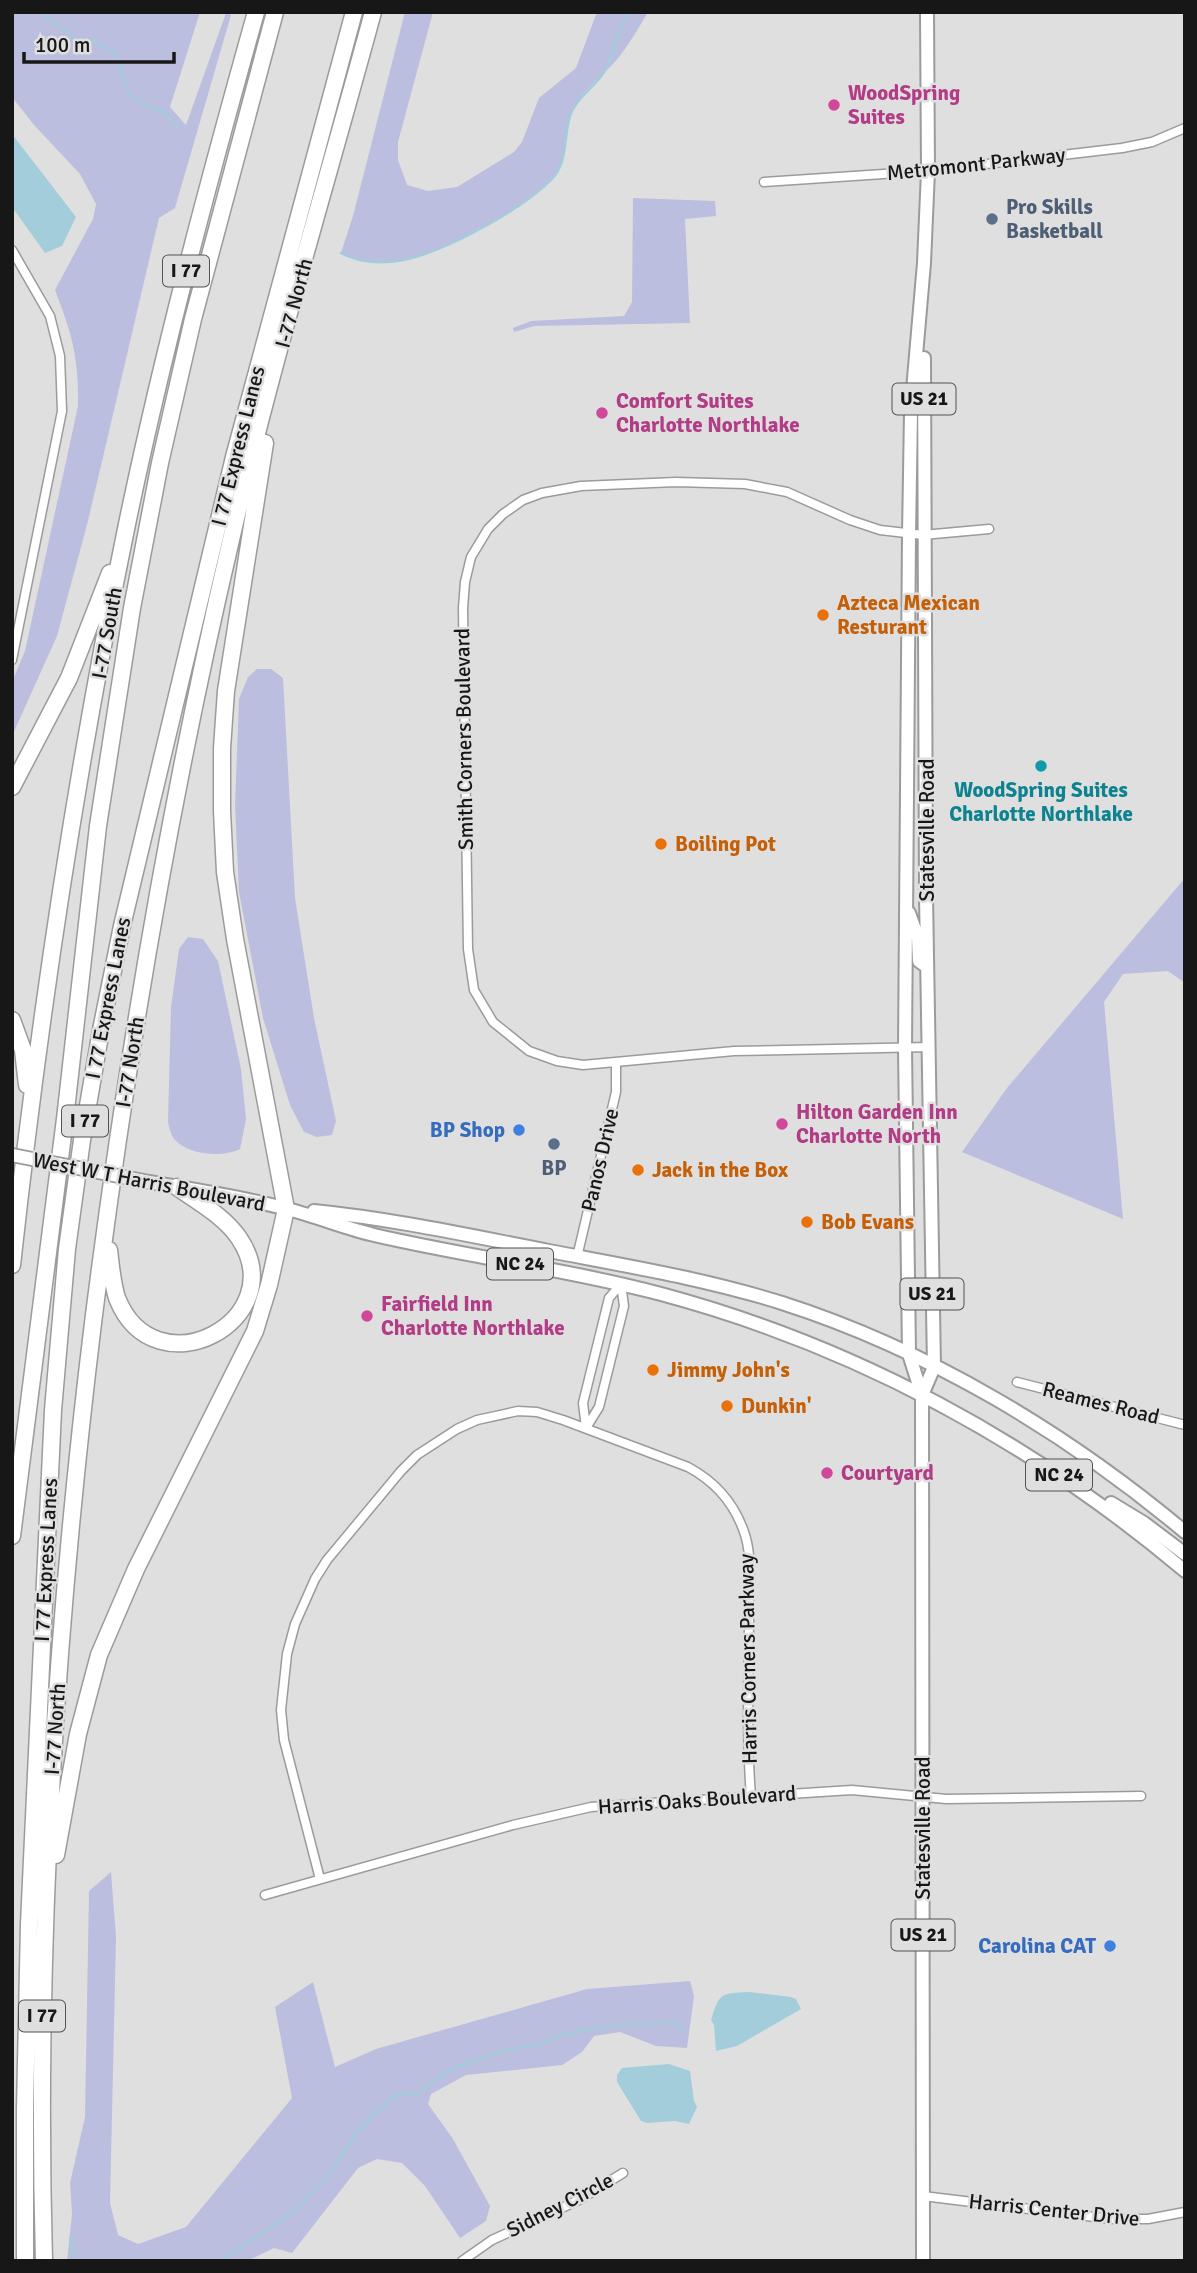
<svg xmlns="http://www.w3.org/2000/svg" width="1197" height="2273" viewBox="0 0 1197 2273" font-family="Signika,sans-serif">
	<rect width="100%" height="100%" fill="#dfdfe0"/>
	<path fill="#bbbede" d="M12 12H200L170 107 186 125 226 13 231 15 175 208 159 218 88 521 57 636 12 736V682L25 651 78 406C79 358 72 334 55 290L93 219 96 204 80 174 34 125 12 97Z
		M405 12H433L398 142V160L407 185 428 191 457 187 514 152 522 142 539 98 576 68 597 12H648C639 27 630 43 619 57 604 76 580 90 571 114 563 135 568 161 552 179 522 210 445 252 403 260 383 264 359 263 341 253L353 216Z
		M633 198 715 201 716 216 685 219 690 323 534 326 514 332 513 328 531 321 624 316 632 302Z
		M257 669H271L283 678 295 898 314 1018 336 1121 332 1135 317 1137 304 1132 290 1105 263 1018 239 892 235 805 239 699 248 677Z
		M1185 878V983L1168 971 1123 974 1104 1002 1123 1219 962 1152 1007 1088Z
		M188 937 203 939 218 961 241 1069 246 1119 240 1149C222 1158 188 1155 174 1139 171 1135 169 1127 168 1122L171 1007 179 949Z
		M111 1872 116 1937 110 2203 118 2235 138 2244 186 2227 292 2098 275 2007 313 1982 335 2067 376 2049 587 1989 690 1981 694 1996 687 2048 656 2046 620 2032 594 2036 582 2052 562 2065 466 2075 431 2094 428 2104 453 2139 490 2206 486 2221 460 2238 425 2186 402 2163 377 2159 358 2168 292 2253 274 2248 247 2261H67L72 2214 70 2183 85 2117 89 1891Z"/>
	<path fill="#a4cddb" d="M12 134 76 217 62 246 45 253 12 207Z
		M749 1992 791 1997 796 1999 801 2009 737 2046 716 2051 714 2025 711 2020C719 1993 721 1993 749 1992Z
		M669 2064 690 2071 694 2101 697 2107 689 2124 675 2121 647 2123 641 2121 617 2082V2075L622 2068Z"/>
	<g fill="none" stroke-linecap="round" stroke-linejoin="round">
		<path stroke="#a4cddb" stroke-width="2.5" d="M40 12 75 38 92 41 115 52 129 94 148 106 164 112 178 128
			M341 253C359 263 383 264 403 260 445 252 523 209 552 179 569 161 563 134 571 113 579 94 599 85 607 67 615 49 618 30 628 12
			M70 2238 75 2261
			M220 2261 294 2211 327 2177 359 2129 396 2095 419 2093 446 2072 460 2066 507 2050 540 2044 565 2034 596 2028 673 2021 683 2029"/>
		<defs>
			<path id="minor" d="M764 182 928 171 1122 148 1152 142 1185 128
				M12 250 50 316 60 356 62 411 12 660
				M930 1047 734 1051 583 1065 557 1061 529 1051 493 1022 474 990 468 949 463 608 465 582 471 557 488 529 503 514 523 500 542 493 581 486 676 482 745 484 787 492 850 520 880 530 923 535 989 529
				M577 1257 616 1092V1062
				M1017 1382 1185 1425
				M586 1428 583 1403 609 1298 621 1284
				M586 1428 599 1407 624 1306 621 1284
				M320 1879 284 1740 281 1710 287 1654 295 1624 315 1579 327 1560 401 1471 417 1455 457 1429 477 1420 518 1411 537 1412 563 1420 688 1467C714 1481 733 1502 743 1529 753 1554 749 1583 749 1609 749 1671 746 1734 751 1796
				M265 1895 513 1825 591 1807 852 1790 946 1799 1141 1796
				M923 2196 1111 2219H1148L1185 2212
				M462 2261 492 2240 579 2200 623 2173"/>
			<path id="primary" d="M909 913 918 938 919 961 926 966
				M149 1182C195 1190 242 1197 287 1209 316 1216 344 1228 374 1235 469 1257 566 1269 661 1294 855 1346 1032 1442 1185 1571
				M314 1211C394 1219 471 1236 549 1251 627 1266 706 1279 782 1303 929 1350 1068 1434 1185 1532
				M922 1395 934 1367 926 896 924 358
				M1111 1503 1144 1523 1185 1554
				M923 2261 922 1395 909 1354 905 1048 909 535 911 413 924 263 928 171 927 12"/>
			<path id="motorway" d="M12 787 69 678 110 573
				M12 1020 23 1050 27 1085
				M109 1250C111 1266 112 1282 117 1298 155 1394 294 1320 239 1238 224 1216 198 1202 177 1187
				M12 1265C39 1019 76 772 126 529 162 355 208 183 256 12
				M12 1536 65 1119 98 826 132 608 160 463 193 319 275 12
				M56 1855 78 1734 99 1655 136 1569 255 1331 269 1285 286 1209 235 939 225 872 222 811V748L226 691 265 443
				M25 2261V2109L29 1924 53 1410 67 1249 82 1140 101 1030 122 926 234 457 354 12
				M44 2261C35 1947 55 1634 93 1323 126 1061 170 800 230 544 271 365 325 189 373 12"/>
		</defs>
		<use href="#minor" stroke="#9b9b9c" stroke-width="11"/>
		<use href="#primary" stroke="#9b9b9c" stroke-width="16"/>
		<use href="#motorway" stroke="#9b9b9c" stroke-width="19"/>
		<use href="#minor" stroke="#fff" stroke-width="8"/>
		<use href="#primary" stroke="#fff" stroke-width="12"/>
		<use href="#motorway" stroke="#fff" stroke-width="16"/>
		<defs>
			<path id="primary-bridge" d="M12 1155 149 1182"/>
		</defs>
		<use href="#primary-bridge" stroke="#9b9b9c" stroke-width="16" stroke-linecap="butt"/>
		<use href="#primary-bridge" stroke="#fff" stroke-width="12"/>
	</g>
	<g fill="#d1479c" stroke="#dfdfe0" stroke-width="2.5">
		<circle cx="834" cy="105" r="7"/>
		<circle cx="602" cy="413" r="7"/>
		<circle cx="782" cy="1124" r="7"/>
		<circle cx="367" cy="1316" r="7"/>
		<circle cx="827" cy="1473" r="7"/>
	</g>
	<g fill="#5c6f8a" stroke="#dfdfe0" stroke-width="2.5">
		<circle cx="992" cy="219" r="7"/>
		<circle cx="554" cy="1144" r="7"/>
	</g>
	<g fill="#e8710a" stroke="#dfdfe0" stroke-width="2.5">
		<circle cx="823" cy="615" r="7"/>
		<circle cx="661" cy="844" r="7"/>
		<circle cx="638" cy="1170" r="7"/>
		<circle cx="807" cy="1222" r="7"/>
		<circle cx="653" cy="1370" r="7"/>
		<circle cx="727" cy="1406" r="7"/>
	</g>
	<circle fill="#0f9aa8" stroke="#dfdfe0" stroke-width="2.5" cx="1041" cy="766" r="7"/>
	<g fill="#3f7fe0" stroke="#dfdfe0" stroke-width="2.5">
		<circle cx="519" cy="1130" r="7"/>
		<circle cx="1110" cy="1946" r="7"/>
	</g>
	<g text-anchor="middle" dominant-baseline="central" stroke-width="5" stroke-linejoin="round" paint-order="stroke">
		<g fill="#dfdfe0" stroke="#535353" stroke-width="2">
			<rect x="163" y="255.5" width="46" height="31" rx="5"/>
			<rect x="892.5" y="383.5" width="63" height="31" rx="5"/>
			<rect x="62" y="1105.5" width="46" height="31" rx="5"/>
			<rect x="487" y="1248.5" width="66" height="31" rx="5"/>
			<rect x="900.5" y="1278.5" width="63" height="31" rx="5"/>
			<rect x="1026" y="1459.5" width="66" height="31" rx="5"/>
			<rect x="891.5" y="1919.5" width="63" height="31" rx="5"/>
			<rect x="19" y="2000.5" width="46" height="31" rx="5"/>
		</g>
		<g font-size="19" font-weight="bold" fill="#171717">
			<text x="186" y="271">I 77</text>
			<text x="924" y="399">US 21</text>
			<text x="85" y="1121">I 77</text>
			<text x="520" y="1264">NC 24</text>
			<text x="932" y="1294">US 21</text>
			<text x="1059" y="1475">NC 24</text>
			<text x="923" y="1935">US 21</text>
			<text x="42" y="2016">I 77</text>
		</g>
		<g font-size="21" font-weight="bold" fill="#b23c85" stroke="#dfdfe0" text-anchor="start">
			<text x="848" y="93">WoodSpring<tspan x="848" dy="24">Suites</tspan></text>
			<text x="616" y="401">Comfort Suites<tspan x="616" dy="24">Charlotte Northlake</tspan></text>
			<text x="796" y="1112">Hilton Garden Inn<tspan x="796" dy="24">Charlotte North</tspan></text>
			<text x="381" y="1304">Fairfield Inn<tspan x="381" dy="24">Charlotte Northlake</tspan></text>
			<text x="841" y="1473">Courtyard</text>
		</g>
		<g font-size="21" fill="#171717" stroke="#dfdfe0">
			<text transform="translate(976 164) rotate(-6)">Metromont Parkway</text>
			<text transform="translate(294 303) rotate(-75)">I-77 North</text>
			<text transform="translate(238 446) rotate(-76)">I 77 Express Lanes</text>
			<text transform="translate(107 633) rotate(-80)">I-77 South</text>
			<text transform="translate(464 739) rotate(-91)">Smith Corners Boulevard</text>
			<text transform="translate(927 830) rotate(-90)">Statesville Road</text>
			<text transform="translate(108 998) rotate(-79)">I 77 Express Lanes</text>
			<text transform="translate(130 1062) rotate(-81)">I-77 North</text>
			<text transform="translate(600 1160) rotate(-77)">Panos Drive</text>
			<text transform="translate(149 1182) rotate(11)">West W T Harris Boulevard</text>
			<text transform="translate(1101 1403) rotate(14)">Reames Road</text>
			<text transform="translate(46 1560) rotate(-87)">I 77 Express Lanes</text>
			<text transform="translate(748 1659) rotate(-91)">Harris Corners Parkway</text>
			<text transform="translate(55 1729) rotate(-86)">I-77 North</text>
			<text transform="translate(697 1800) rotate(-4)">Harris Oaks Boulevard</text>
			<text transform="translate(923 1828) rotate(-90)">Statesville Road</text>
			<text transform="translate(560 2205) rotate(-27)">Sidney Circle</text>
			<text transform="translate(1054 2210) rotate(6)">Harris Center Drive</text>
		</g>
		<g font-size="21" font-weight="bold" fill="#4e5e75" stroke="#dfdfe0" text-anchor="start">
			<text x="1006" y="207">Pro Skills<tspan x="1006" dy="24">Basketball</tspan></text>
			<text x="554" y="1168" text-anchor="middle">BP</text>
		</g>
		<g font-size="21" font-weight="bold" fill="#c56008" stroke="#dfdfe0" text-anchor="start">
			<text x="837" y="603">Azteca Mexican<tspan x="837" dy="24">Resturant</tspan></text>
			<text x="675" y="844">Boiling Pot</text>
			<text x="652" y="1170">Jack in the Box</text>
			<text x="821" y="1222">Bob Evans</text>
			<text x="667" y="1370">Jimmy John's</text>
			<text x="741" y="1406">Dunkin'</text>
		</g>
		<g font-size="21" font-weight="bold" fill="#0d838f" stroke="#dfdfe0">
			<text x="1041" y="790">WoodSpring Suites<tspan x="1041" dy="24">Charlotte Northlake</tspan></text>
		</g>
		<g font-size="21" font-weight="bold" fill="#366cbe" stroke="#dfdfe0" text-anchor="end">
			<text x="505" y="1130">BP Shop</text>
			<text x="1096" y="1946">Carolina CAT</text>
		</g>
	</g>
	<rect width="1197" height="2273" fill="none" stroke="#171717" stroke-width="28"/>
	<path d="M24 52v10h150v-10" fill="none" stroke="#171717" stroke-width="3.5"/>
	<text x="35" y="52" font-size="21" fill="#171717" stroke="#dfdfe0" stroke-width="5" paint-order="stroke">100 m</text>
</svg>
